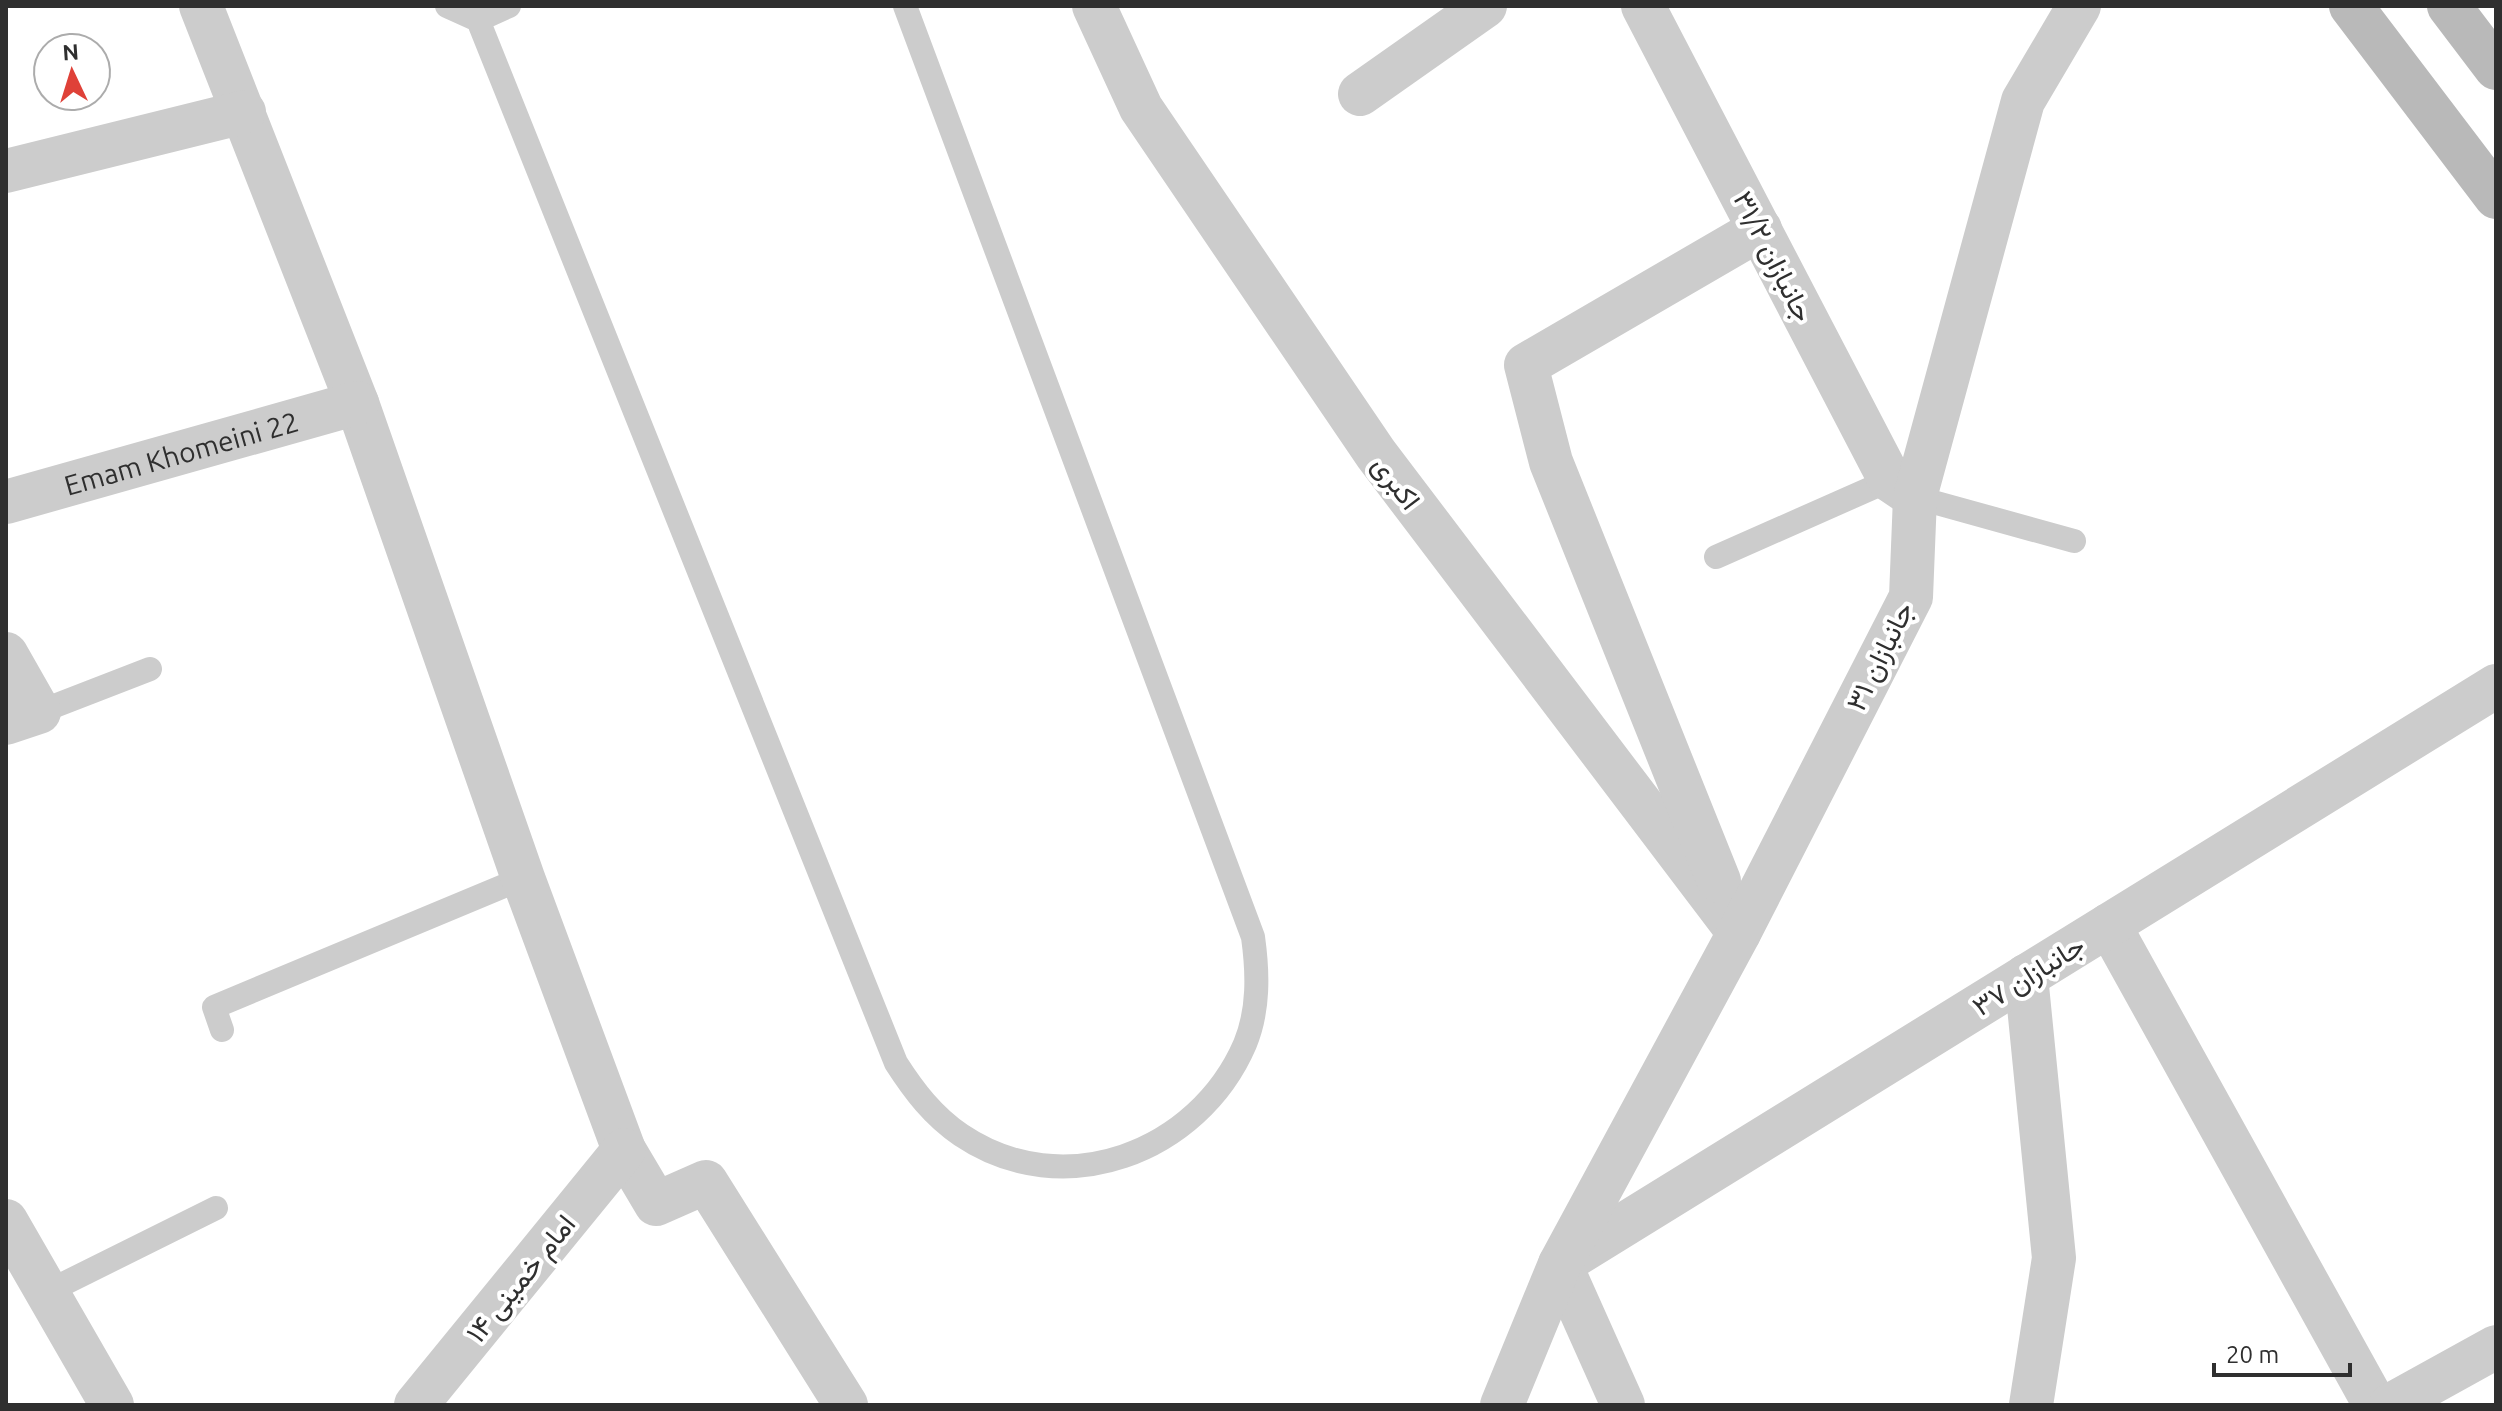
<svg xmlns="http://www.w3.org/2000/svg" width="2502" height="1411" viewBox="0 0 2502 1411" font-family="Ubuntu,Vazirmatn,sans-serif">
	<rect width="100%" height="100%" fill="#fff"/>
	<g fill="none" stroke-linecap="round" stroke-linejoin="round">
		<path stroke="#ccc" stroke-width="24" d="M447 6 478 20 509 6
			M478 20 896 1063C914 1091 933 1116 961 1135 1063 1204 1198 1153 1245 1044 1259 1010 1258 973 1253 937L905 6
			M1915 497 2074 541
			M1716 557 1890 480
			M39 712 150 669
			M222 1030 214 1007 523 878
			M45 1293 216 1208"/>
		<g stroke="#ccc" stroke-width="44">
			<path d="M201 6 357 403 523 878 624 1150 656 1204 706 1182 846 1405"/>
			<path d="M1094 6 1141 108 1376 454 1739 933"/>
			<path d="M1643 6 1890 480 1915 497"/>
			<path d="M1360 94 1485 6"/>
			<path d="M6 171 244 112"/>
			<path id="s1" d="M6 502 357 403"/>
			<path d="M6 654 39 712 6 723"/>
			<path d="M1719 881 1551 462 1526 365 1760 229"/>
			<path d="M2109 925 2375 1405"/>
			<path d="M2026 976 2054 1258 2031 1405"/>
			<path d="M6 1221 112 1405"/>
			<path d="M1562 1263 2496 686"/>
			<path d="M1560 1264 1623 1405"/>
			<path d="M416 1405 624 1150"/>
			<path d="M1502 1405 1560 1264 1739 933 1911 597 1915 497 2023 101 2079 6"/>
			<path d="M2391 1405 2496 1347"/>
		</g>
		<path stroke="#b9b9b9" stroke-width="44" d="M2351 6 2496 197
			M2449 6 2496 68"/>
	</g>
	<g text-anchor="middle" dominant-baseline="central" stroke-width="8" stroke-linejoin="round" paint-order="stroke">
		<g font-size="28" fill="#2f2f2f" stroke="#fff">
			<text transform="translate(1774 256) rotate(63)">جانبازان ۳۱/۲</text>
			<text stroke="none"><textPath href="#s1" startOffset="182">Emam Khomeini 22</textPath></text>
			<text transform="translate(1397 482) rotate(53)">اکبری</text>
			<text transform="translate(1879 656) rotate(-64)">جانبازان ۳۱</text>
			<text transform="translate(2028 975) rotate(-32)">جانبازان ۳۷</text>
			<text transform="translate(520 1278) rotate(-51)">امام خمینی ۱۴</text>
		</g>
	</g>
	<rect width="2502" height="1411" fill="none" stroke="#2f2f2f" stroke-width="16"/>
	<g transform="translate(72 72) rotate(356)"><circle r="38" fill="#ffffff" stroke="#acacac" stroke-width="2"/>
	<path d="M0-6L14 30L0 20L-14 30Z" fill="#df4138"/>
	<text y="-12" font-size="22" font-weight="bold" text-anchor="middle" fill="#2f2f2f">N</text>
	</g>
	<path d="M2214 1363v12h136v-12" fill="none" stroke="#2f2f2f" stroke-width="4"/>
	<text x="2226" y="1363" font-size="24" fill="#2f2f2f" stroke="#ffffff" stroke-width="6" paint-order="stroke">20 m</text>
</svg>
